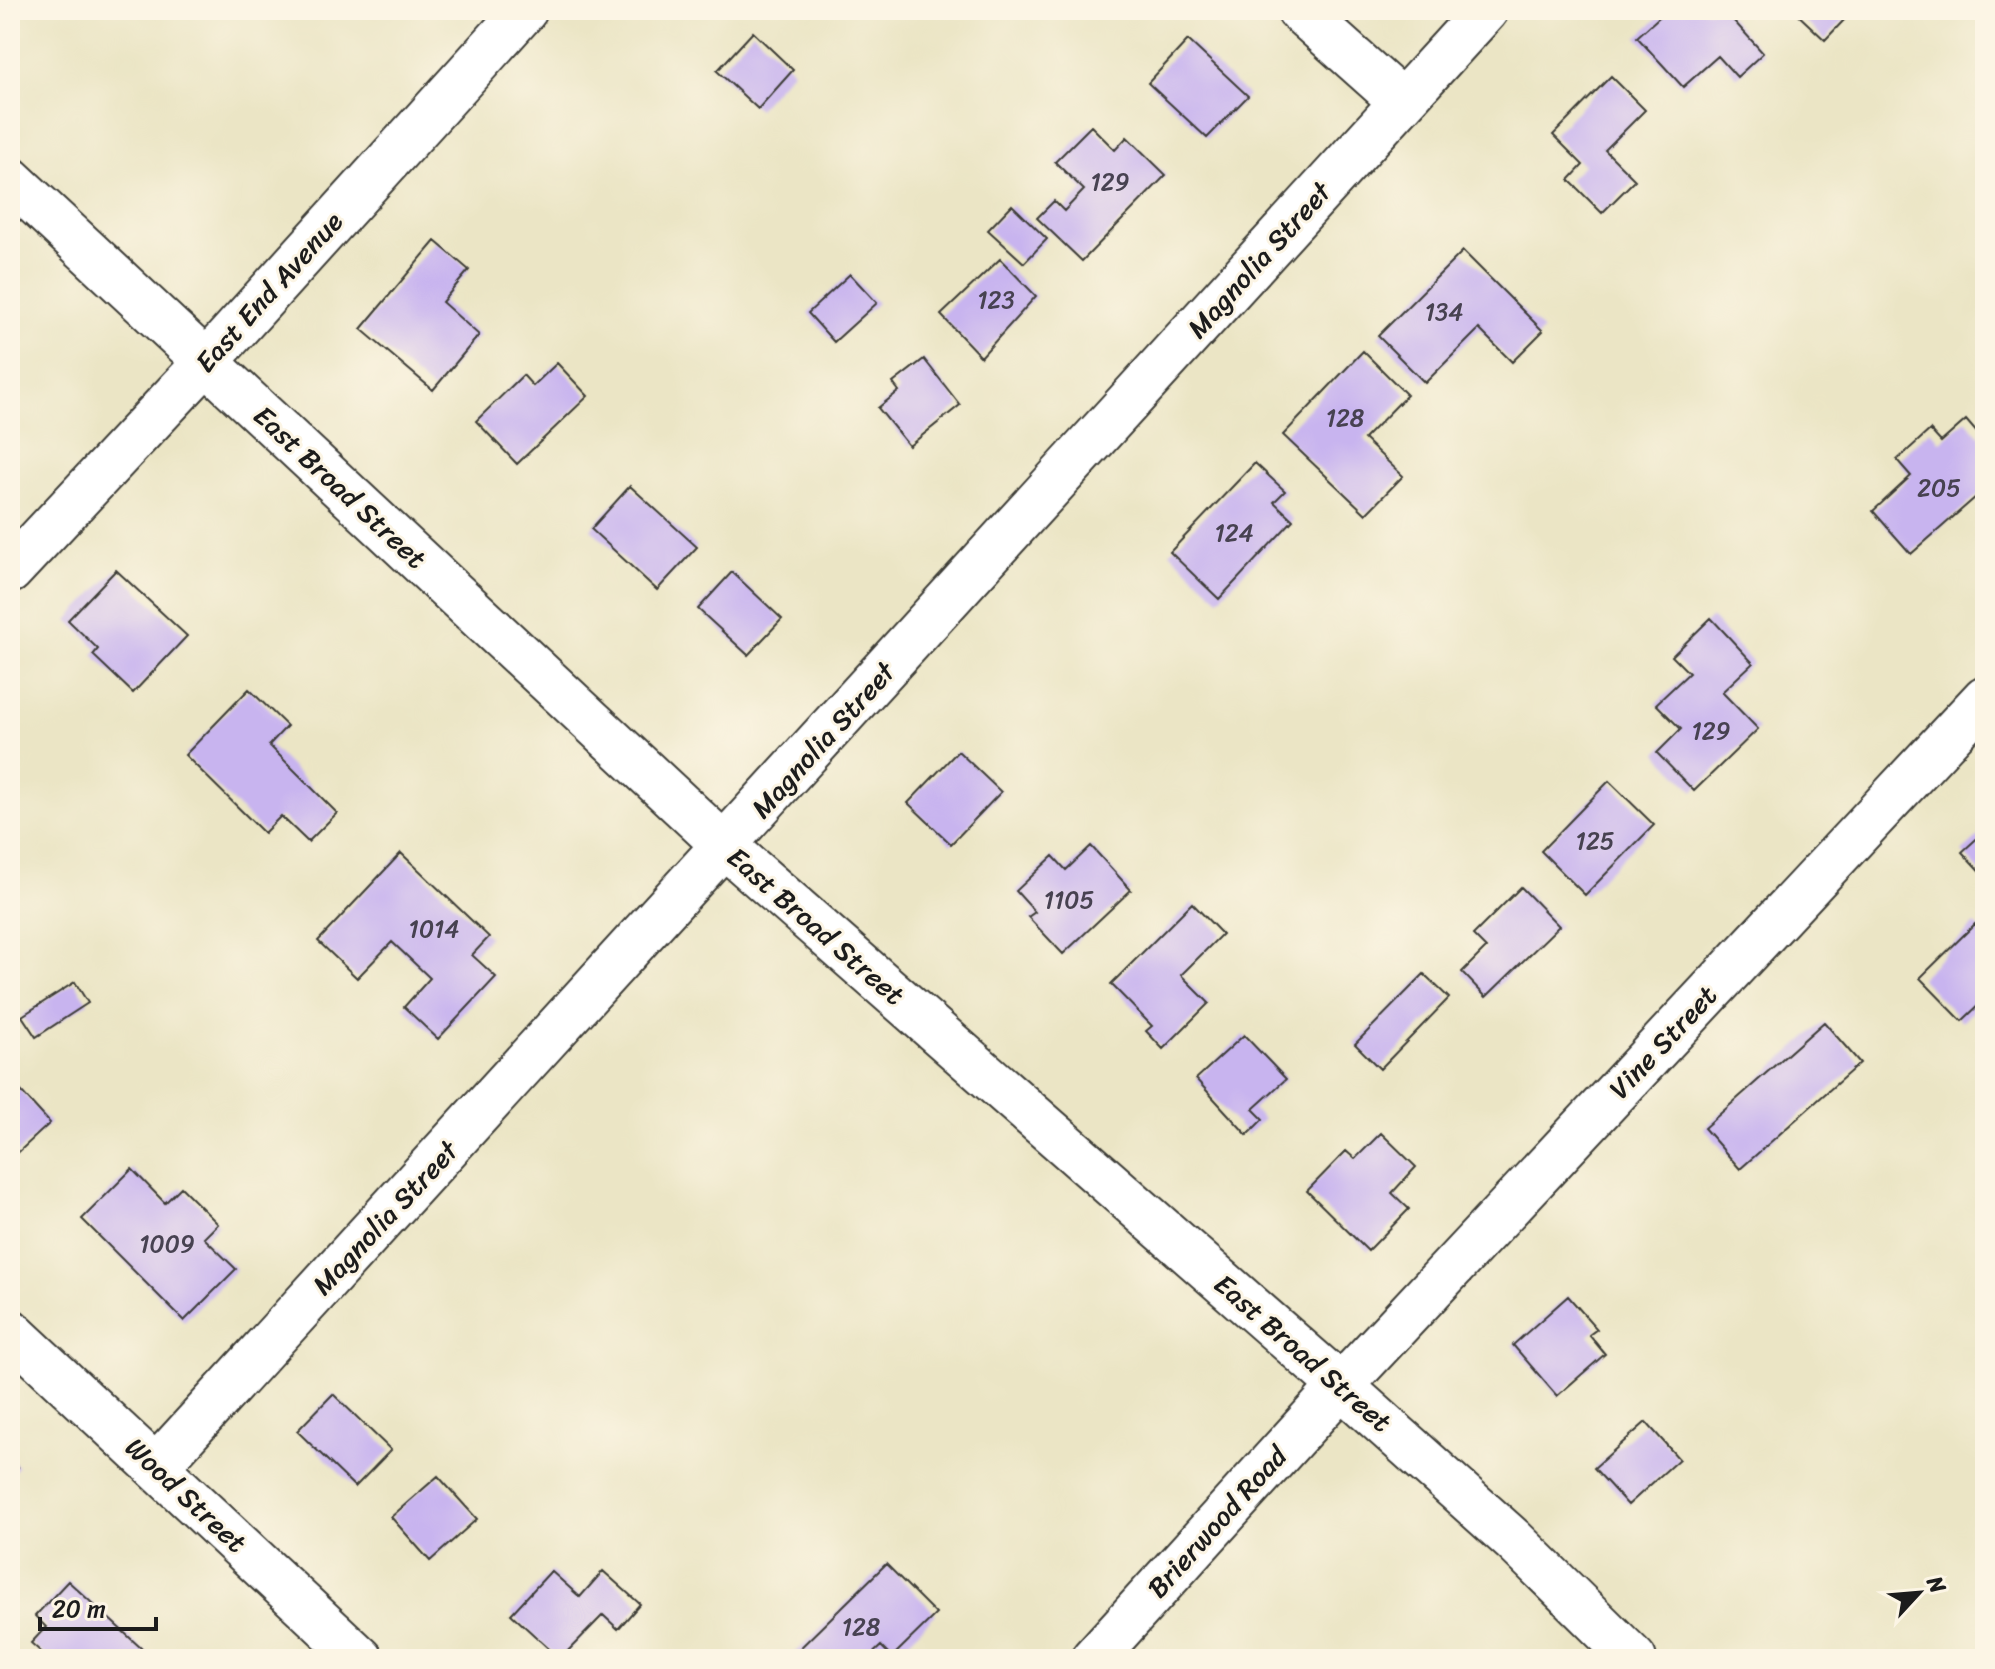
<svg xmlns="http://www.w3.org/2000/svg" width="1995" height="1669" viewBox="0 0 1995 1669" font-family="Sriracha,sans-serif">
	<rect width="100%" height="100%" fill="#fcf5e5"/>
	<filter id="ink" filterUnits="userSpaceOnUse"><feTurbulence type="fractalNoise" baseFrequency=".0125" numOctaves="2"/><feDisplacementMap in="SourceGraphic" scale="16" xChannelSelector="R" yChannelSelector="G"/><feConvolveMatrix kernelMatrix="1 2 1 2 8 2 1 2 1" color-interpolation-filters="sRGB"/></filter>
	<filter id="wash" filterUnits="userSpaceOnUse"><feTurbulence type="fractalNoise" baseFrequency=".006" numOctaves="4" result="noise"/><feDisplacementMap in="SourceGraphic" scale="32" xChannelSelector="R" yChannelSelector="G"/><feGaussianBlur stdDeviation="1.8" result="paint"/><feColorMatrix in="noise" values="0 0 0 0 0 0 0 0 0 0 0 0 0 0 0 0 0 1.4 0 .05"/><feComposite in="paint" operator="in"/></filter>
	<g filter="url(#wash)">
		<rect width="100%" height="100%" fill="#ebe5c5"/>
		<g id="blocks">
			<path fill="#c8b4ef" d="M1667 10H1724L1763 53 1737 77 1718 56 1683 87 1637 37Z
				M1793 10H1837L1846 18 1825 40Z
				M753 32 793 70 758 109 717 71Z
				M1188 40 1248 96 1207 138 1148 83Z
				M1611 76 1645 110 1605 150 1635 180 1602 213 1569 180 1583 165 1553 135Z
				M1091 126 1115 150 1127 137 1166 175 1082 261 1037 218 1054 201 1064 211 1084 190 1055 162Z
				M1012 205 1047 239 1024 263 988 230Z
				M435 241 469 270 442 302 479 335 433 390 361 329Z
				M1463 251 1543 331 1512 362 1479 329 1425 383 1378 336Z
				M1000 259 1036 296 981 357 941 315Z
				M850 274 877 303 834 342 808 313Z
				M1363 351 1407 395 1364 439 1403 476 1366 514 1283 435Z
				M924 359 960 405 909 446 878 408 899 391 893 383Z
				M557 363 588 396 517 464 476 421 523 375 533 386Z
				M1966 420 1985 442V489L1911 554 1873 511 1911 476 1897 460 1930 430 1941 442Z
				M1255 463 1285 491 1274 502 1293 520 1219 599 1170 552Z
				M630 486 697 547 657 590 591 529Z
				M116 570 187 636 133 693 93 655 98 649 68 620Z
				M732 572 782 619 748 655 698 609Z
				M1711 618 1753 663 1722 692 1758 729 1694 791 1657 753 1681 729 1656 704 1689 673 1672 656Z
				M249 689 287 726 269 745 337 813 308 842 281 816 264 833 185 755Z
				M958 751 1001 792 951 844 908 803Z
				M1609 781 1654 825 1585 895 1541 851Z
				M1985 831V877L1962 852Z
				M1091 846 1131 890 1063 954 1028 917 1035 912 1016 891 1053 856 1066 870Z
				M401 853 489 937 472 955 496 977 438 1039 404 1007 430 978 392 942 357 978 318 941Z
				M1521 887 1559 926 1486 997 1462 972 1486 948 1473 935Z
				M1192 903 1222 934 1181 975 1209 1003 1163 1049 1146 1031 1152 1026 1111 984Z
				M1975 924 1985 934V999L1962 1021 1920 978Z
				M1424 974 1449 998 1380 1069 1355 1044Z
				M75 982 88 1003 36 1037 22 1016Z
				M1824 1022 1860 1063 1740 1169 1704 1128Z
				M1244 1035 1286 1079 1253 1109 1263 1119 1247 1135 1196 1079Z
				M10 1079 50 1123 10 1160Z
				M1381 1133 1416 1167 1392 1193 1409 1209 1368 1251 1307 1191 1346 1151 1355 1159Z
				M132 1169 165 1203 181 1187 218 1224 204 1238 236 1269 184 1321 82 1219Z
				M1568 1296 1597 1329 1589 1335 1605 1354 1557 1396 1513 1345Z
				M333 1394 391 1450 355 1487 297 1431Z
				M1646 1422 1679 1459 1628 1505 1594 1468Z
				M10 1458 18 1467 10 1475Z
				M438 1476 477 1519 430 1561 391 1517Z
				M886 1564 936 1614 892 1657 881 1646 867 1659H789Z
				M551 1571 580 1597 603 1571 640 1604 618 1629 603 1615 560 1659 511 1614Z
				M68 1581 153 1659H77L70 1653 64 1659H49L31 1643 46 1627 35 1616Z"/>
		</g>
	</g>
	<g filter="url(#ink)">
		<use href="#blocks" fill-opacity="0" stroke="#3b3a35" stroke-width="2"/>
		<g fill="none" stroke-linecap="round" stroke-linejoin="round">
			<defs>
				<path id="street" d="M1299 10 1402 102
					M10 571 206 362
					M10 1331 361 1659
					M156 1467 1486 10
					M1093 1659 1341 1386 1985 698"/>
				<path id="secondary" d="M10 179 726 847 1341 1386 1513 1540 1634 1659
					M206 362 525 10"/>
			</defs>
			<use href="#street" stroke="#3b3a35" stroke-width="48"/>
			<use href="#secondary" stroke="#3b3a35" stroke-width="48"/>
			<use href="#street" stroke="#fff" stroke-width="44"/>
			<use href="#secondary" stroke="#fff" stroke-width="44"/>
		</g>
	</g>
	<g text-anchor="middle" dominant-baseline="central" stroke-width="6" stroke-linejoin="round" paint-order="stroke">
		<g font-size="24" fill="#474251">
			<text x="1110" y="182">129</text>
			<text x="996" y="300">123</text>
			<text x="1444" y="312">134</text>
			<text x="1345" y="418">128</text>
			<text x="1939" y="488">205</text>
			<text x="1234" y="533">124</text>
			<text x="1711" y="731">129</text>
			<text x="1595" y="841">125</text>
			<text x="1069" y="900">1105</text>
			<text x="434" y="929">1014</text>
			<text x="167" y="1244">1009</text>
			<text x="861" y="1627">128</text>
		</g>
		<g font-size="28" fill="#1c1c1c" stroke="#fcf5e5">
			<text transform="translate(1259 260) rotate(-48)">Magnolia Street</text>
			<text transform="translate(269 292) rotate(-48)">East End Avenue</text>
			<text transform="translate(340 487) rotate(43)">East Broad Street</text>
			<text transform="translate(823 740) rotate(-48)">Magnolia Street</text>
			<text transform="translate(816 926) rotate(41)">East Broad Street</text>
			<text transform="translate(1663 1042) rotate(-47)">Vine Street</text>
			<text transform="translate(385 1218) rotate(-47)">Magnolia Street</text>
			<text transform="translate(1303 1353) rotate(41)">East Broad Street</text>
			<text transform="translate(186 1495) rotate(43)">Wood Street</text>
			<text transform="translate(1217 1522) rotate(-48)">Brierwood Road</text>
		</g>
	</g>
	<rect width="1995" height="1669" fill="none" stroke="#fcf5e5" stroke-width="40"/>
	<g transform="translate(1919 1593) rotate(64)" stroke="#fcf5e5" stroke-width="6" paint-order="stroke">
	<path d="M0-6L14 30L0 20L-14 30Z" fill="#1c1c1c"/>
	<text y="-12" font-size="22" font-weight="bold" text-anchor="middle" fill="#1c1c1c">N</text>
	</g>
	<path d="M40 1617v12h116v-12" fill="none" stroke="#1c1c1c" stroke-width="4"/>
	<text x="52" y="1617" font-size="24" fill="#1c1c1c" stroke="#fcf5e5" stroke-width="6" paint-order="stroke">20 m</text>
</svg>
